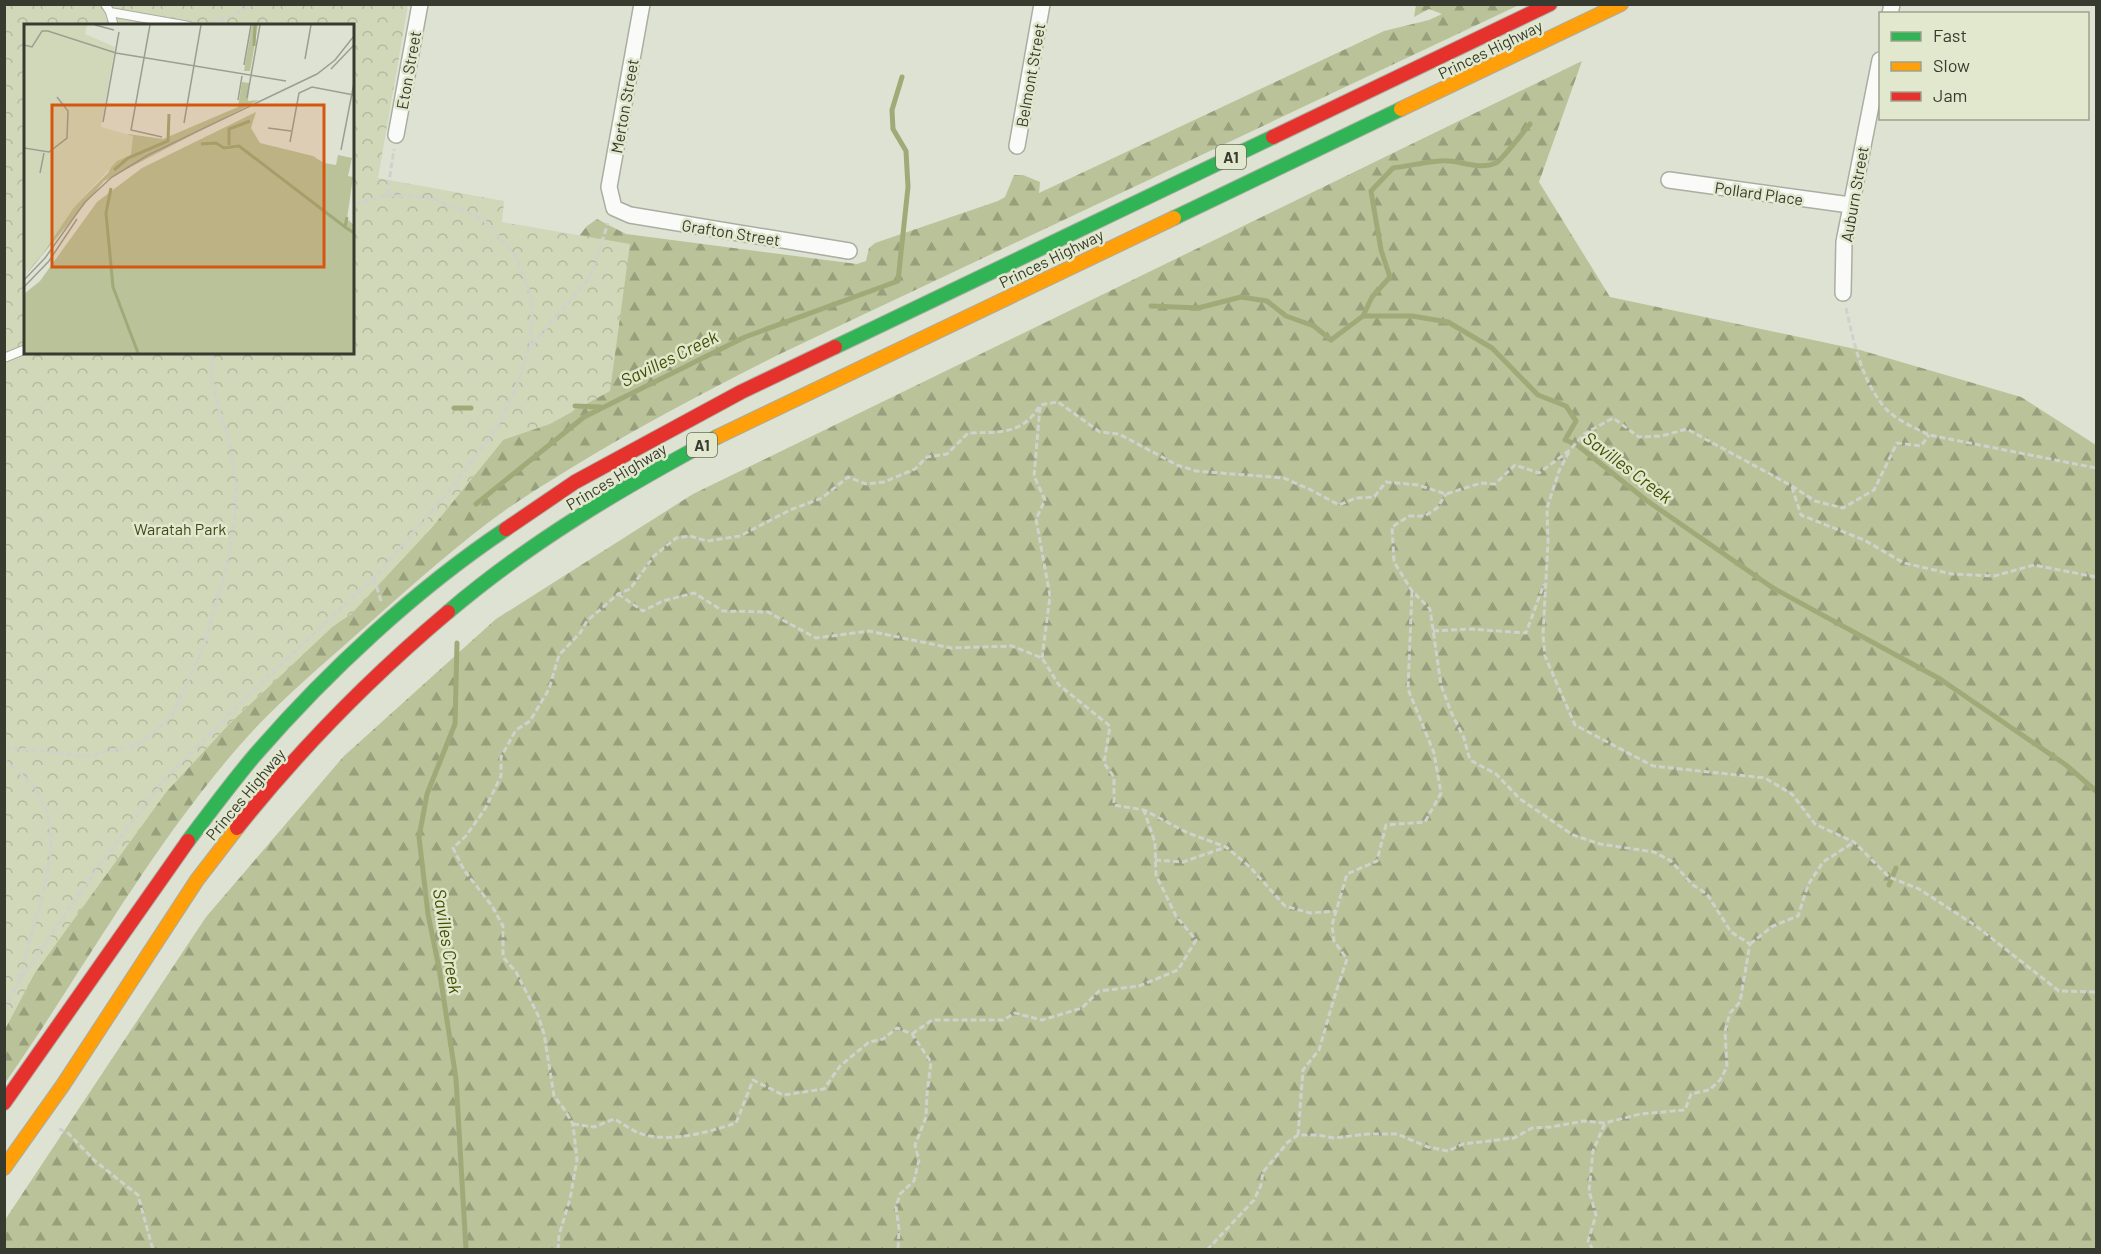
<svg xmlns="http://www.w3.org/2000/svg" width="2101" height="1254" viewBox="0 0 2101 1254" font-family="Barlow,sans-serif">
	<defs>
		<pattern id="forest-firs" width="22" height="20" patternUnits="userSpaceOnUse" patternTransform="scale(1.5)"><rect width="22" height="20" fill="#b9c298"/><path d="M5 1l3.5 6h-7zM16 11l3.5 6h-7z" fill="#979f7c"/></pattern>
		<pattern id="park-crowns" width="20" height="18" patternUnits="userSpaceOnUse" patternTransform="scale(1.5)"><rect width="20" height="18" fill="#d1d8b9"/><path d="M2 6a3 3 0 1 1 6 0M12 15a3 3 0 1 1 6 0" fill="none" stroke="#b4ba9f"/></pattern>
	</defs>
	<rect width="100%" height="100%" fill="#dee2d3"/>
	<path fill="url(#forest-firs)" d="M1416 5H1519L782 353C710 389 640 426 571 468 544 485 515 502 489 522 443 557 400 596 356 635 320 667 282 699 249 735 154 840 86 967 5 1083V1029L34 974 166 792 229 724 333 626 351 614 433 526 503 440 541 284 587 226 597 219 626 234 857 264 866 261 869 248 875 243 998 201 1005 197 1014 175H1023L1040 182 1039 193 1384 31 1429 20 1442 14 1429 9 1414 17Z
		M1582 61 1539 182 1610 297 1860 350 2021 397 2096 445V1249H5V1220L206 917 344 756 496 619 693 494Z"/>
	<path fill="url(#park-crowns)" fill-rule="evenodd" d="M5 5H408L378 178 504 201 502 222 630 244 610 391 550 424 503 440 433 526 351 614 333 626 229 724 166 792 34 974 5 1029ZM26 26H352V352H26Z"/>
	<g fill="none" stroke-linecap="round" stroke-linejoin="round">
		<path stroke="#a0aa79" stroke-width="5" d="M1151 306 1198 308 1241 297 1267 301 1286 316 1314 326 1331 340 1363 316H1412L1448 322 1492 348 1538 395 1566 406 1576 421 1565 440 1576 444 1646 500 1773 588 1940 679 2066 765 2096 791
			M1363 316 1372 297 1390 277 1381 250 1371 191 1393 168C1409 166 1424 162 1440 161 1458 159 1478 171 1496 163 1502 160 1524 131 1530 124
			M575 406 600 407
			M454 408H471
			M476 504 584 417 745 337 898 281 908 187 906 151 893 129 892 110 902 77
			M457 643 455 724 427 794 419 837 428 914 439 968 456 1079 466 1250
			M1889 885 1896 868"/>
		<defs>
			<path id="lane" d="M105 4 110 12 114 26
				M110 12 189 26
				M4 358 26 349"/>
			<path id="street" d="M642 4 609 187 614 208 630 215 849 251
				M1890 14 1892 4
				M396 135 420 4
				M1017 146 1042 4
				M1669 180 1850 205
				M1843 293 1844 242 1880 60"/>
			<path id="fast" d="M1174 218 1401 109
				M835 347 1273 137
				M448 612C530 542 622 488 717 437
				M188 841C210 812 232 782 255 755 327 672 415 590 506 529"/>
			<path id="slow" d="M1401 109 1621 4
				M717 437 1174 218
				M4 1168 63 1085 197 880 237 828"/>
			<path id="jam" d="M1273 137 1550 4
				M506 529 575 482 741 392 835 347
				M237 828C300 749 371 677 448 612
				M4 1103 188 841"/>
		</defs>
		<use href="#lane" stroke="#aaada1" stroke-width="10"/>
		<use href="#street" stroke="#aaada1" stroke-width="18"/>
		<use href="#fast" stroke="#aaada1" stroke-width="16"/>
		<use href="#slow" stroke="#aaada1" stroke-width="16"/>
		<use href="#jam" stroke="#aaada1" stroke-width="16"/>
		<path stroke="#d0d1cc" stroke-width="3" stroke-dasharray="6 3" stroke-linecap="butt" d="M201 25 227 18 255 4
			M387 195 394 149
			M1846 308C1854 343 1861 379 1885 408 1896 420 1915 428 1929 435L2096 468
			M532 345 591 276 608 223
			M1040 407 1034 476 1045 500 1036 519 1050 596 1042 658
			M1569 452 1559 471 1547 508 1548 542 1543 635 1545 656 1575 725 1653 766 1765 778 1792 794 1815 824 1854 842 1889 877 1919 889 1976 926 2059 991 2096 992
			M1792 487 1801 515 1864 540 1904 563 1952 574 1994 576 2034 565 2096 577
			M374 578 381 601
			M618 594 643 611 663 601 694 593 723 611 768 612 816 638 869 631 951 648 1012 646 1042 658 1059 685 1110 726 1104 763 1114 777V805L1144 810 1188 833 1226 847 1250 867 1285 906 1310 913 1336 911
			M1433 631 1470 629 1526 633 1544 584
			M4 747 88 756 140 744 171 717 202 651 224 576 234 527 236 488 230 445 218 406 211 376 213 352
			M4 760C62 801 56 843 40 903 33 929 26 954 19 979
			M1155 860 1183 862 1226 847
			M1750 944 1773 926 1798 916 1808 885 1823 862 1854 842
			M4 1009 17 984 96 870 163 781 244 699 374 578 455 484 496 429 514 393 530 346 533 301 515 255 483 219 432 198 387 195 352 205
			M912 1034 932 1020H1003L1015 1013 1042 1020 1082 1008 1099 991 1139 986 1178 970 1196 940 1176 916 1156 875 1155 842 1144 811
			M573 1124 594 1127 614 1119C622 1123 631 1130 639 1133 668 1144 709 1132 736 1123L753 1080 783 1095 824 1089 840 1066 869 1042 883 1039 897 1028 912 1034 931 1062 927 1094 926 1117 915 1145 919 1160 914 1181 900 1194 896 1207 899 1229 898 1250
			M59 1129 67 1132 95 1161 138 1195 153 1250
			M1298 1135 1303 1070 1319 1050 1335 995 1347 959 1334 941 1332 925 1347 874 1377 861 1386 825 1425 822 1441 793 1434 753 1408 689 1412 591
			M558 1250 559 1235 570 1199 577 1160 573 1124 564 1109 554 1096 544 1034 538 1015 516 972 503 957V926L492 906 464 870 453 848 466 836 485 809 501 776V757L516 730 530 721 549 689 559 655 580 633 587 621 618 594 630 589 654 556 676 538 690 536 707 541 740 536 790 510 822 498 848 477 866 484 884 482 915 469 927 457 947 454 968 433C999 432 1023 435 1040 405L1058 402 1100 432 1119 434 1177 465 1196 471 1284 478 1311 490 1339 505 1356 498 1374 497 1386 482 1418 485 1446 494 1481 483 1495 484 1515 465 1539 473 1570 450 1584 434 1613 418 1639 437 1661 436 1687 429 1792 486 1815 501 1843 508 1874 490 1897 443 1921 446 1929 435
			M1207 1250 1254 1200 1261 1185 1263 1172 1288 1142 1298 1135H1318L1334 1138 1368 1134H1397L1428 1147 1448 1151 1463 1144 1514 1138 1532 1128 1551 1127 1584 1121 1605 1123 1640 1114 1685 1110 1691 1094 1709 1090 1720 1080 1727 1067 1725 1031 1730 1013 1740 1002 1750 944 1731 932 1707 894 1693 885 1671 861 1654 852 1600 844 1573 835 1520 799 1496 774 1470 760 1464 738 1451 712 1441 685 1430 609 1412 591 1394 562 1392 527 1409 516H1425L1437 508 1446 494
			M1593 1250 1588 1241 1596 1215 1589 1191 1593 1151 1605 1123"/>
		<use href="#lane" stroke="#fafbf8" stroke-width="8"/>
		<use href="#street" stroke="#fafbf8" stroke-width="15"/>
		<use href="#fast" stroke="#30b455" stroke-width="14"/>
		<use href="#slow" stroke="#ff9f0a" stroke-width="14"/>
		<use href="#jam" stroke="#e5322d" stroke-width="14"/>
	</g>
	<g text-anchor="middle" dominant-baseline="central" stroke-width="5" stroke-linejoin="round" paint-order="stroke">
		<g fill="#e1e8cd" stroke="#6a6e5e" stroke-width="1.5">
			<rect x="1216" y="145" width="30" height="24" rx="4.5"/>
			<rect x="687" y="433" width="30" height="24" rx="4.5"/>
		</g>
		<g font-size="15" font-weight="bold" fill="#373a2f">
			<text x="1231" y="157">A1</text>
			<text x="702" y="445">A1</text>
		</g>
		<g font-size="16" fill="#373a2f" stroke="#e1e8cd">
			<text transform="translate(1490 49) rotate(-26)">Princes Highway</text>
			<text transform="translate(408 70) rotate(-80)">Eton Street</text>
			<text transform="translate(1030 75) rotate(-80)">Belmont Street</text>
			<text transform="translate(624 106) rotate(-80)">Merton Street</text>
			<text transform="translate(1759 193) rotate(8)">Pollard Place</text>
			<text transform="translate(1854 194) rotate(-80)">Auburn Street</text>
			<text transform="translate(731 232) rotate(9)">Grafton Street</text>
			<text transform="translate(1051 258) rotate(-26)">Princes Highway</text>
			<text transform="translate(616 476) rotate(-31)">Princes Highway</text>
			<text transform="translate(245 794) rotate(-50)">Princes Highway</text>
		</g>
		<g font-size="16" fill="#3f4818" stroke="#e1e8cd">
			<text x="180" y="528">Waratah Park</text>
		</g>
		<g font-size="18" font-style="italic" fill="#434e00" stroke="#e1e8cd">
			<text transform="translate(669 358) rotate(-26)">Savilles Creek</text>
			<text transform="translate(1628 467) rotate(37)">Savilles Creek</text>
			<text transform="translate(448 941) rotate(81)">Savilles Creek</text>
		</g>
	</g>
	<g transform="translate(24 24)">
		<rect width="330" height="330" fill="#dee2d3"/>
		<path d="M228 1H234L228 36 226 47H220ZM218 58 225 59 224 77 235 76 80 157 0 253 50 183 84 149 104 110 139 115 214 83ZM232 88 227 104 236 119 289 132 300 139 312 141 314 131 328 134 324 152 329 153 323 195 330 201V329H0V270L16 257 73 178 118 144Z" fill="#b9c298"/>
		<path d="M63 1 61 10 91 23 77 103 109 112 107 131 93 137 50 183 18 231 0 250 1 2Z" fill="#d1d8b9"/>
		<path fill="none" stroke="#a0aa79" stroke-width="3" d="M230 22 231 1M177 120 192 119 200 124 215 122 321 203M205 121V105L226 97M90 146 104 134 144 117 145 90M87 164 82 189 89 263 114 329M323 193 321 203 330 209"/>
		<path fill="none" stroke="#9b9f91" stroke-width="1.5" d="M71 1 90 6M126 1 107 106 138 113M0 21 8 23 18 7H24L92 29 262 57M281 35 287 1M220 41 227 1M307 45 330 21M223 74 236 1M214 76 218 52M79 98 95 8M160 99 177 1M244 104 267 107M266 118 275 69 288 63 330 71M0 124 25 128 43 114 44 87 33 73M317 126 330 59M16 149 20 129M0 256 21 234 61 178 88 153 124 131 293 50 311 36 330 12M0 263 25 237 53 195"/>
		<path fill="#d65610" fill-opacity="0.15" stroke="#d65610" stroke-width="3" d="M28 81H300V243H28Z"/>
		<rect width="330" height="330" fill="none" stroke="#373a2f" stroke-width="3"/>
	</g>
	<rect width="2101" height="1254" fill="none" stroke="#373a2f" stroke-width="12"/>
	<rect x="1879" y="12" width="210" height="108" fill="#e1e8cd" stroke="#9da28e" stroke-width="1.5"/>
	<rect x="1891" y="32" width="30" height="9" fill="#30b455" stroke="#9da28e" stroke-width="1.5"/>
	<text x="1933" y="42" font-size="18" fill="#373a2f">Fast</text>
	<rect x="1891" y="62" width="30" height="9" fill="#ff9f0a" stroke="#9da28e" stroke-width="1.5"/>
	<text x="1933" y="72" font-size="18" fill="#373a2f">Slow</text>
	<rect x="1891" y="92" width="30" height="9" fill="#e5322d" stroke="#9da28e" stroke-width="1.5"/>
	<text x="1933" y="102" font-size="18" fill="#373a2f">Jam</text>
</svg>
